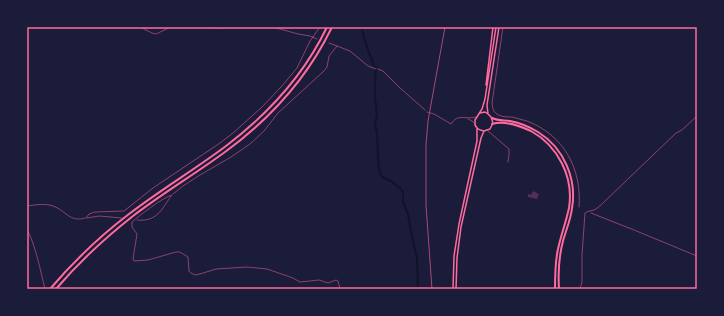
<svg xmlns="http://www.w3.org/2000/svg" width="724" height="316" viewBox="0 0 724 316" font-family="'Archivo Narrow',sans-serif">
	<rect width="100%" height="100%" fill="#1b1b3a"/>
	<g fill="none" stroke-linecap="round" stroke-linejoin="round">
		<path stroke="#12122b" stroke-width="2" d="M361 27 367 47 374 66 376 68 375 80V98L377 115 375 123 377 133 378 156 379 169 382 177 391 181 401 189 403 192V202L408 214 412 237 417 258 418 289"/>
	</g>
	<path fill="#542f53" d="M533 191 539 194 537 199 528 197V194L531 195Z"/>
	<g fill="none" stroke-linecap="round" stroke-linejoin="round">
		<path stroke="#ff6b9d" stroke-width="0.5" d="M329 43 350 51 368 66 376 69
			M378 69 383 71 399 87 425 110
			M173 194 183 186 200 175 231 157 250 144 264 131 278 113 324 71 327 67 329 56 337 46
			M591 213 634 230 697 256"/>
		<path stroke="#ff6b9d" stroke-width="0.5" d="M140 27 152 33 156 34 171 27
			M186 27 218 28 243 27
			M273 27 298 34 310 36 317 39
			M503 27 492 103C493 108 493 112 497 114 501 117 508 117 512 117 517 118 522 120 527 121 564 135 582 169 579 207
			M427 112 434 114 451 124C458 113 465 120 476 117
			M468 119 472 121 474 123
			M488 131 509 149V154L508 162
			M172 195C163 197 139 216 132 222V227L137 234 133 259 134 261 148 260 176 252H180L188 257 189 271 191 273 195 275 200 274 216 269 247 267 267 269 293 278 300 282 319 280 328 283 336 280 338 281 340 289
			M27 206C35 205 45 203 53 206 65 210 70 223 85 218
			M86 218 89 214 95 212 124 211 153 188 220 143 233 133 262 107 281 87 297 68 310 41 320 27
			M87 218 99 216 122 218
			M137 220C156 222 161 211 171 196
			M27 229C36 247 40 269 45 289
			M580 289 582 282V255L585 213C588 211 590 211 594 210 598 208 601 205 604 202L676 133 682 130 697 116"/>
		<path stroke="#ff6b9d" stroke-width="1.5" d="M486 85 493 27
			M480 113 485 112 488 114
			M477 128 480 130 484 131
			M453 289 454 256 459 224 477 141V128L475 125V120L482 109 485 99 496 27
			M456 289 457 258 461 227 481 138 484 131 490 129 493 123 491 117 488 114 487 105 499 27"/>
		<path stroke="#ff6b9d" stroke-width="2" d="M492 118C498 121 504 120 510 121 520 123 530 127 538 132 564 148 577 179 572 208 571 219 566 230 563 241 559 256 558 273 559 289
			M492 124C504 120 520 126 531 131 558 146 574 177 569 208 566 222 561 235 558 249 555 262 555 276 555 289
			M50 289C74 261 100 236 129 214 160 190 194 170 226 146 268 114 304 75 327 27
			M56 289C79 262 105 238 133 216 163 193 195 174 225 152 270 119 308 77 332 27"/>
		<path stroke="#a44b75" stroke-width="1" d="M432 289 426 205V145L428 121 445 27"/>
	</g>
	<rect width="724" height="316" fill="none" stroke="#1b1b3a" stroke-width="56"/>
	<rect x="28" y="28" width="668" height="260" fill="none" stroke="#ff6b9d" stroke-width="1.5"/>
</svg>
